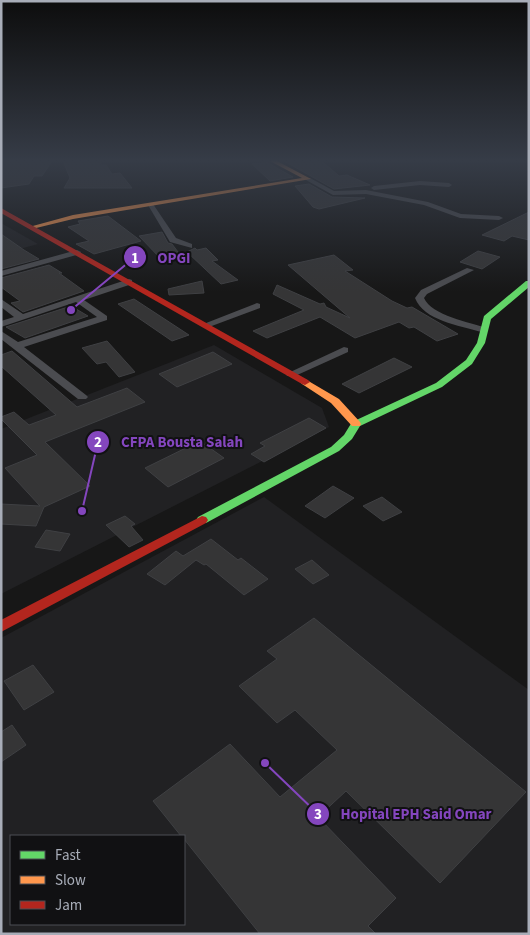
<svg xmlns="http://www.w3.org/2000/svg" width="530" height="935" viewBox="0 0 530 935" font-family="'Source Sans 3',sans-serif">
	<rect width="100%" height="100%" fill="#171717"/>
	<path fill="#212123" fill-rule="evenodd" d="M1 223 38 244 1 254Z
		M214 345 322 408 329 427 1 594V429Z
		M264 497 529 690V934H1V638ZM11 836H184V924H11Z"/>
	<path fill="#353536" stroke="#3f4043" d="M1 161H52L42 176H34L29 184 1 188Z
		M63 161H99L102 165H106L112 174 120 173 132 188H64L70 178Z
		M284 161 323 162 339 176 347 175 370 185 334 189Z
		M268 162V163L293 177 270 181 252 164Z
		M309 184 332 197 365 198 319 209 313 207 295 186Z
		M529 212V240L512 236 504 241 482 235Z
		M108 216 141 241 94 254 76 244 89 241 68 227 80 224 78 221Z
		M162 232 168 243 172 244 181 256 161 259 139 236Z
		M1 234 24 250 39 259 1 269Z
		M195 248 197 250 206 248 218 260 212 261 238 280 221 284 187 252Z
		M478 251 500 257 482 269 460 262Z
		M334 255 353 270 345 271 392 301 407 308 412 307 458 334 437 341 414 327 409 328 399 322 355 338 320 317 267 338 253 331 304 310 273 294 277 285 320 304 324 303 326 307 350 318 288 265Z
		M49 265 62 273H59L84 291 23 312 11 303 20 301 1 287V278Z
		M202 281 204 293 169 295 168 289Z
		M134 299 189 335 172 341 118 304Z
		M71 306 88 316 25 338 6 327Z
		M107 341 135 372 119 377 106 362 97 364 82 348Z
		M12 351 77 407 127 388 145 402 45 442 90 486 44 507 36 526 1 524V504L40 506 5 468 37 455 1 419V417L14 412 29 425 56 415 1 366V355Z
		M213 352 232 364 177 387 159 374Z
		M394 358 412 367 359 393 342 384Z
		M309 418 326 428 264 462 251 454 265 446 260 443Z
		M200 441 224 458 168 487 145 468Z
		M333 486 354 498 325 518 305 506Z
		M382 497 402 512 383 521 363 506Z
		M125 516 135 524 131 526 143 540 129 547 106 525Z
		M46 530 70 534 60 551 35 547Z
		M211 539 238 560 241 558 268 579 244 595 206 564 204 565 196 560 165 585 147 574 176 551 183 556Z
		M312 560 329 575 313 584 295 569Z
		M314 618 526 792 440 883 346 791 318 817 396 898 368 926 376 934H260L184 839V836H181L153 801 230 744 280 797 337 750 295 710 277 723 239 686 277 659 267 651Z
		M33 665 54 692 24 710 4 681Z
		M12 725 26 745 1 762V732Z"/>
	<g fill="none" stroke-linecap="round" stroke-linejoin="round">
		<path fill="#4b4c50" fill-rule="evenodd" d="M306 178H310L334 191 366 190 428 202 461 214 499 216 503 218 499 220 460 218 424 205 366 194 333 195 306 180Z
			M420 181 449 183 452 185 449 187 420 185 374 190 371 188 374 186Z
			M149 204H153L176 238 192 244V248L170 242 148 205Z
			M77 250 81 252 80 254 1 276V271Z
			M467 268 474 270 427 294 424 298C431 315 471 323 487 328V332H481C459 325 424 321 415 298L421 290Z
			M129 279 132 280V284L84 300 107 316V320L24 347 86 395 88 397 86 399H78L1 339V331L18 342 97 317 76 302 1 327V321L14 317 1 307V299L23 314Z
			M257 303 260 304V308L209 327 206 328 201 325Z
			M344 347 348 348V352L295 376H287L286 374Z"/>
		<path fill="#63d668" fill-rule="evenodd" d="M526 281H529V287L491 319 485 343 472 364 442 387 360 426 352 439 339 451 206 523H198L196 520 198 517 331 447 344 435 352 422 436 383 466 360 477 343 484 316Z"/>
		<path fill="#ff974d" fill-rule="evenodd" d="M270 161H277L311 179 73 219 32 229 29 227 73 215 302 178Z
			M305 379 339 399 360 422 361 424 360 426H352L331 403 302 384 300 382 302 380Z"/>
		<path fill="#b3261e" fill-rule="evenodd" d="M1 208 308 380 310 382 305 385 302 384 1 213Z
			M202 516 206 517 208 520 206 523 1 632V620Z"/>
	</g>
	<linearGradient id="sky" x2="0" y2="1"><stop stop-color="#0d0d0d"/><stop offset="0.55" stop-color="#363c47"/><stop offset="1" stop-color="#363c47" stop-opacity="0"/></linearGradient>
	<rect width="530" height="292" fill="url(#sky)"/>
	<path fill="none" stroke="#8446be" stroke-width="2" d="M71 310L135 257M82 511L98 442M265 763L318 814"/>
	<g fill="#8446be" stroke="#111113" stroke-width="2">
		<circle cx="71" cy="310" r="5"/>
		<circle cx="82" cy="511" r="5"/>
		<circle cx="265" cy="763" r="5"/>
		<circle cx="135" cy="257" r="12"/>
		<circle cx="98" cy="442" r="12"/>
		<circle cx="318" cy="814" r="12"/>
	</g>
	<g font-size="15" text-anchor="middle" font-weight="bold" fill="#fff">
		<text x="135" y="263">1</text>
		<text x="98" y="447">2</text>
		<text x="318" y="819">3</text>
	</g>
	<g font-size="15" text-anchor="middle" font-weight="bold" fill="#8446be" stroke="#111113" stroke-width="4" stroke-linejoin="round" paint-order="stroke">
		<text x="174" y="263">OPGI</text>
		<text x="182" y="447">CFPA Bousta Salah</text>
		<text x="416" y="819">Hopital EPH Said Omar</text>
	</g>
	<rect width="530" height="935" fill="none" stroke="#a8adb8" stroke-width="5"/>
	<rect x="10" y="835" width="175" height="90" fill="#111113" stroke="#4d4f55"/>
	<rect x="20" y="851" width="25" height="8" fill="#63d668" stroke="#4d4f55"/>
	<text x="55" y="860" font-size="15" fill="#a8adb8">Fast</text>
	<rect x="20" y="876" width="25" height="8" fill="#ff974d" stroke="#4d4f55"/>
	<text x="55" y="885" font-size="15" fill="#a8adb8">Slow</text>
	<rect x="20" y="901" width="25" height="8" fill="#b3261e" stroke="#4d4f55"/>
	<text x="55" y="910" font-size="15" fill="#a8adb8">Jam</text>
</svg>
